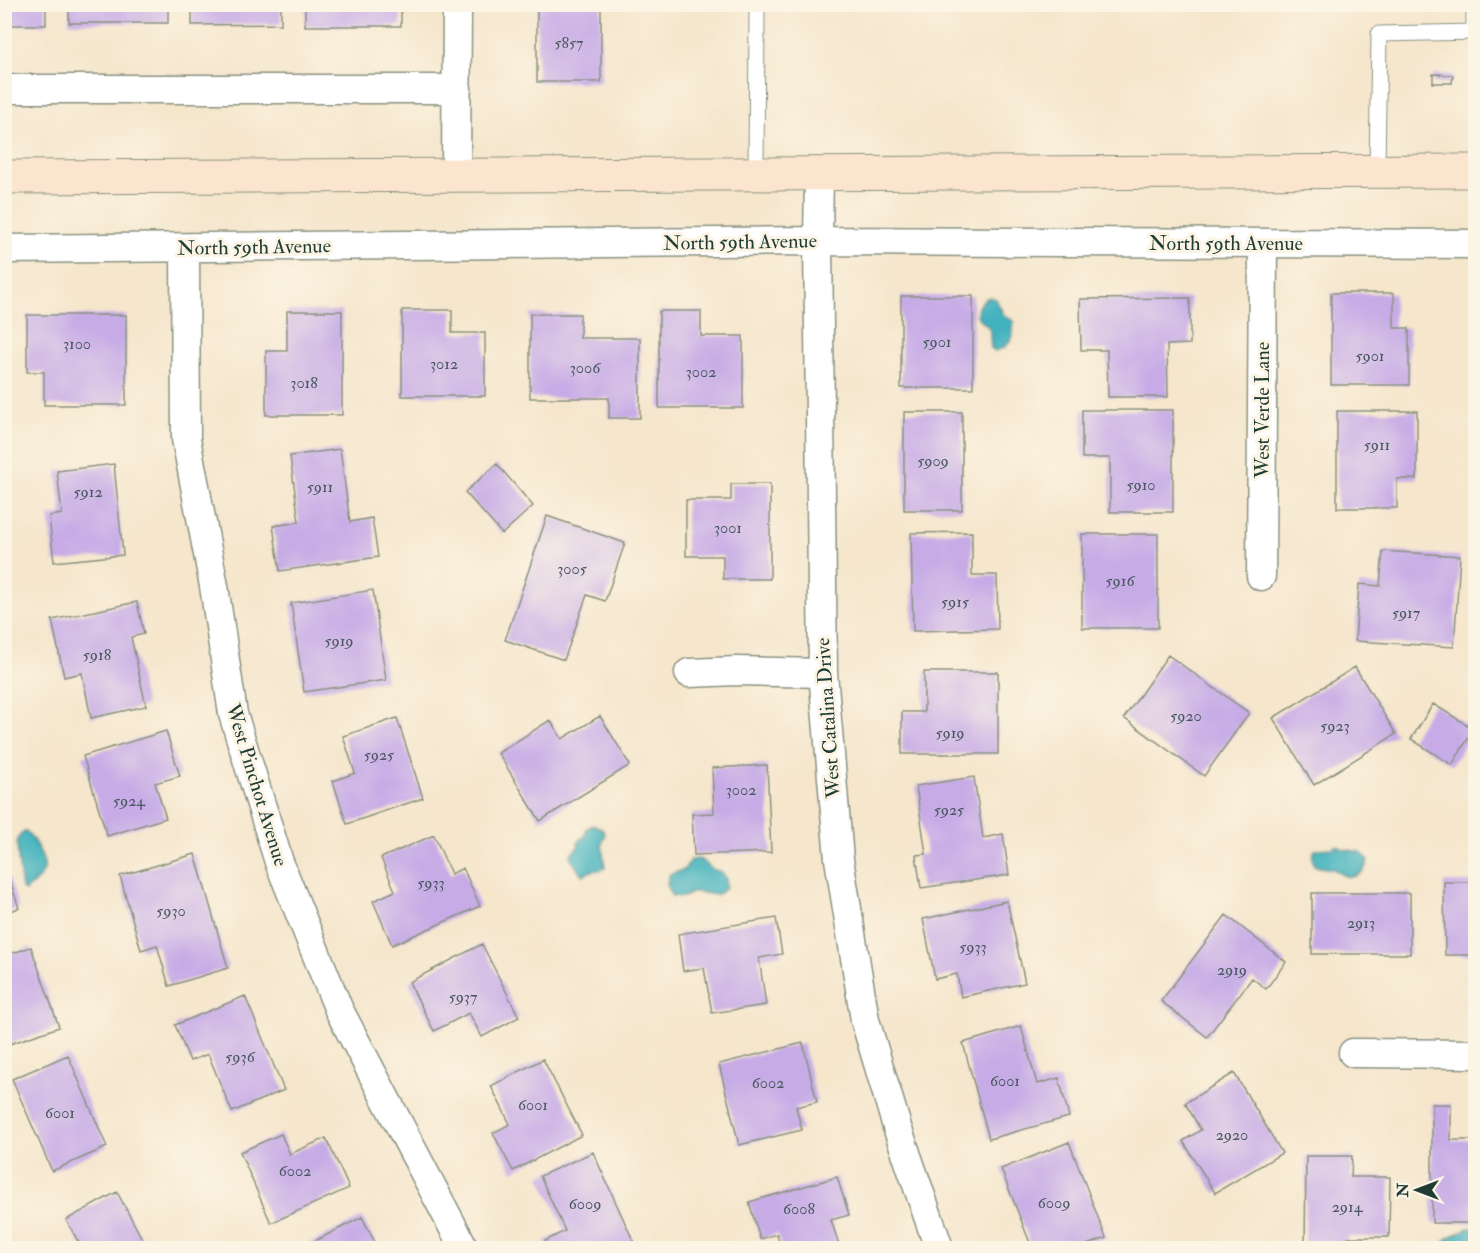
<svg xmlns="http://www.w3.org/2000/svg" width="1480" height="1253" viewBox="0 0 1480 1253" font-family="'IM FELL Double Pica',serif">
	<rect width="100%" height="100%" fill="#fcf5e5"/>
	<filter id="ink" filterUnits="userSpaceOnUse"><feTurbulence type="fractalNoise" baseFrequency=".0167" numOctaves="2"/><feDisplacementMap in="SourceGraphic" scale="12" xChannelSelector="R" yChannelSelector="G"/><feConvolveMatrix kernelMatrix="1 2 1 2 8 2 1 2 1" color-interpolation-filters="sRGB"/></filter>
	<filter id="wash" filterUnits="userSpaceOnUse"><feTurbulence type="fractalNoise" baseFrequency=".008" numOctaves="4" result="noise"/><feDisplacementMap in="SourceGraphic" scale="24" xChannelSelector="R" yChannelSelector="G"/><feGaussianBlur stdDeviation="1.35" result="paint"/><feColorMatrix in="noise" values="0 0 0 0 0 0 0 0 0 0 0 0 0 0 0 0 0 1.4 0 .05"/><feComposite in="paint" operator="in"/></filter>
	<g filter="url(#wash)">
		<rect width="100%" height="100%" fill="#f5e6cc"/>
		<path fill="#43b2be" stroke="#317879" stroke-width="1.5" d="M990 297 996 299 1003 314 1014 322 1012 332 1013 334 1011 341 1008 342 1006 347 995 351 991 348C990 342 991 334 989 328 986 323 980 322 978 317 975 307 982 299 990 297Z
			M593 825C599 826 603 828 605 834L602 844 605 868C600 871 597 869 592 871 588 872 586 874 582 875L571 859V854L579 846 578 843 581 838 585 837 586 829Z
			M26 831C32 836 47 862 44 870 42 877 31 886 25 891L22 889C21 880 15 845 18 838 20 834 23 833 26 831Z
			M1334 846H1339L1342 849 1361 852 1368 860C1365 873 1355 881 1342 874 1337 872 1339 871 1333 869 1325 867 1322 869 1314 865 1312 858 1311 854 1316 849L1332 848Z
			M698 859C706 861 707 867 714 870 715 871 717 870 719 871 726 874 727 881 726 888L717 895 694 892 683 897 672 896C666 888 666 882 670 874L684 870 691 860Z
			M1468 1228H1475V1248H1438L1448 1238Z"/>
		<g id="blocks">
			<path fill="#c6abe6" d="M69 4H168V23H69Z
				M192 4H281V24L192 25Z
				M305 4H401V26H305Z
				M537 4H601V82H537Z
				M4 5H46V25H4Z
				M1433 74 1453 75 1452 83H1433Z
				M1331 293H1394V328H1409V385H1331Z
				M901 296H973V388H901Z
				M1190 298V344L1167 345 1168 397H1108L1107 350H1081L1080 299Z
				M402 310H452V333H485V396H402Z
				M287 311H342V415H266V351H287Z
				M659 311H701V336H743V408H659Z
				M530 314H580V338H640V418H609V398H530Z
				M27 315H126V405H44V372H27Z
				M1082 410H1173V512H1110V458H1082Z
				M1337 411H1417V479H1397V508H1337Z
				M904 412H962V510H904Z
				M340 449 350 522 372 518 378 557 280 571 273 526 299 522 290 456Z
				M114 464 123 555 54 562 49 516 62 514 57 471Z
				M497 464 533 506 502 534 465 492Z
				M731 484H770V579H723V556H686V500H731Z
				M547 516 625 543 605 601 587 595 564 660 505 640Z
				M972 532V575H997L998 629 913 631 911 533Z
				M1082 534H1158V628H1082Z
				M1383 551 1460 556 1454 647 1355 641 1359 584 1380 586Z
				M373 590 386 680 304 692 291 603Z
				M137 602 144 634 131 637 146 706 91 718 82 673 64 677 52 620Z
				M1168 655 1249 713 1204 776 1124 718Z
				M1355 667 1396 734 1314 785 1273 718Z
				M924 672H998V754H902V712H924Z
				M1433 704 1474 729 1452 765 1411 739Z
				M600 716 630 765 540 821 498 753 550 720 562 739Z
				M397 718 423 798 347 824 333 781 355 773 343 736Z
				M166 731 180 776 155 783 166 818 107 836 83 756Z
				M767 765 771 852 694 855 692 814 714 813 712 768Z
				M974 777 983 838 1003 834 1009 875 921 888 916 855 926 854 916 786Z
				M434 835 451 874 463 868 480 906 392 945 373 901 395 891 381 858Z
				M195 854 228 968 169 986 157 945 141 950 120 876Z
				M4 863 19 908 4 913Z
				M1444 882H1476V955H1445Z
				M1312 893H1410V954H1312Z
				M1007 901 1025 983 961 997 957 974 935 979 923 919Z
				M1226 915 1286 962 1266 989 1252 978 1207 1037 1161 1001Z
				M776 918 782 954 759 958 766 1005 712 1013 704 968 683 971 678 934Z
				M482 944 519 1017 482 1037 469 1013 434 1031 409 982Z
				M31 947 59 1027 4 1046V956Z
				M245 996 284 1090 232 1112 208 1054 190 1061 175 1025Z
				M1021 1026 1037 1084 1059 1078 1069 1117 989 1139 963 1043Z
				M803 1043 817 1102 796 1107 802 1130 739 1145 719 1064Z
				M68 1055 107 1147 52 1171 12 1079Z
				M543 1059 582 1135 513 1171 493 1133 510 1124 491 1086Z
				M1234 1073 1282 1153 1215 1193 1183 1141 1201 1130 1185 1103Z
				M1432 1104H1451V1140H1476V1223H1432Z
				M281 1134 290 1154 326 1138 349 1188 271 1223 240 1152Z
				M1069 1142 1106 1238 1078 1248H1032L1001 1169Z
				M593 1152 635 1245 628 1248H549L545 1241 565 1231 540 1176Z
				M1306 1156H1352L1351 1177H1390L1389 1237H1348L1347 1248H1305Z
				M837 1177 849 1215 831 1220 840 1248H781L777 1234 760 1239 749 1202Z
				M117 1192 147 1248H82L66 1220Z
				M362 1217 378 1248H301Z"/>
		</g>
	</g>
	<g filter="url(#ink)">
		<use href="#blocks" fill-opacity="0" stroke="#8a9280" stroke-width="1.5"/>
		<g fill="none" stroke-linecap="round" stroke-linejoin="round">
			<defs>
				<path id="service" d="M755 4 757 12 756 174
					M1474 4V32
					M1377 171 1379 34 1476 32"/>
				<path id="minor" d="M4 89H457
					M819 174 818 241 823 673 839 859 865 1020 897 1127 939 1248
					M456 175 457 4
					M185 248 186 439 214 586 233 714 279 862 339 1010 464 1248
					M4 249 818 241 1476 244
					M1261 576 1263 243
					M689 673 737 671 823 673
					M1353 1053 1476 1054"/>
				<path id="secondary" d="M4 177 1476 171"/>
			</defs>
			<use href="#service" stroke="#8a9280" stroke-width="17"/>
			<use href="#minor" stroke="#8a9280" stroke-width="31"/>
			<use href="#secondary" stroke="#8a9280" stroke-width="35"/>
			<use href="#service" stroke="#fff" stroke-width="15"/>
			<use href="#minor" stroke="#fff" stroke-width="28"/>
			<use href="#secondary" stroke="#fce5cf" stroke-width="33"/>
		</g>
	</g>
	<g text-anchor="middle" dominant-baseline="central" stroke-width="6" stroke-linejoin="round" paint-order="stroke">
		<g font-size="16" fill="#495860">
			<text x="569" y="43">5857</text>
			<text x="937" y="342">5901</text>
			<text x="77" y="344">3100</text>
			<text x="1370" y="356">5901</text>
			<text x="444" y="364">3012</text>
			<text x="585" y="368">3006</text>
			<text x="701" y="372">3002</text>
			<text x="304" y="383">3018</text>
			<text x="1377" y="445">5911</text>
			<text x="933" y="461">5909</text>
			<text x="1141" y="485">5910</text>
			<text x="320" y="487">5911</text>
			<text x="88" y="492">5912</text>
			<text x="728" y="528">3001</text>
			<text x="572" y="569">3005</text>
			<text x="1120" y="581">5916</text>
			<text x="955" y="602">5915</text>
			<text x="1406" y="613">5917</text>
			<text x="339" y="641">5919</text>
			<text x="97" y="655">5918</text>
			<text x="1186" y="716">5920</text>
			<text x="1335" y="726">5923</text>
			<text x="950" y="733">5919</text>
			<text x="379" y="755">5925</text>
			<text x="741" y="790">3002</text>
			<text x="129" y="801">5924</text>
			<text x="949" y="810">5925</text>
			<text x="431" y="883">5933</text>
			<text x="171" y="911">5930</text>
			<text x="1361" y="923">2913</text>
			<text x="973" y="947">5933</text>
			<text x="1232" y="970">2919</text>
			<text x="463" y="997">5937</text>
			<text x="240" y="1057">5936</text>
			<text x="1005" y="1081">6001</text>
			<text x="768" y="1083">6002</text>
			<text x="533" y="1105">6001</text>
			<text x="60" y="1113">6001</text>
			<text x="1232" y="1135">2920</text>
			<text x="295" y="1171">6002</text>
			<text x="1054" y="1203">6009</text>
			<text x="585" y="1204">6009</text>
			<text x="1347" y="1207">2914</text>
			<text x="799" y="1209">6008</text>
		</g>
		<g font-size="20" fill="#1f3d34" stroke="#fcf5e5">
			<text transform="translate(740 242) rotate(-1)">North 59th Avenue</text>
			<text x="1226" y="243">North 59th Avenue</text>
			<text transform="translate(254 247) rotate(-1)">North 59th Avenue</text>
			<text transform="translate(1262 410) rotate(-90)">West Verde Lane</text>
			<text transform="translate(828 718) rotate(-94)">West Catalina Drive</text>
			<text transform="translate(257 785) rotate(73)">West Pinchot Avenue</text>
		</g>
	</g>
	<rect width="1480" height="1253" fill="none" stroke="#fcf5e5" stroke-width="24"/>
	<g transform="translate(1417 1190) rotate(270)" stroke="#fcf5e5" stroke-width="4.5" paint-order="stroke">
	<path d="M0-4.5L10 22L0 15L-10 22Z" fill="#1f3d34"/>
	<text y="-9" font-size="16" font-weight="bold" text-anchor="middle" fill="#1f3d34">N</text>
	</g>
</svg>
